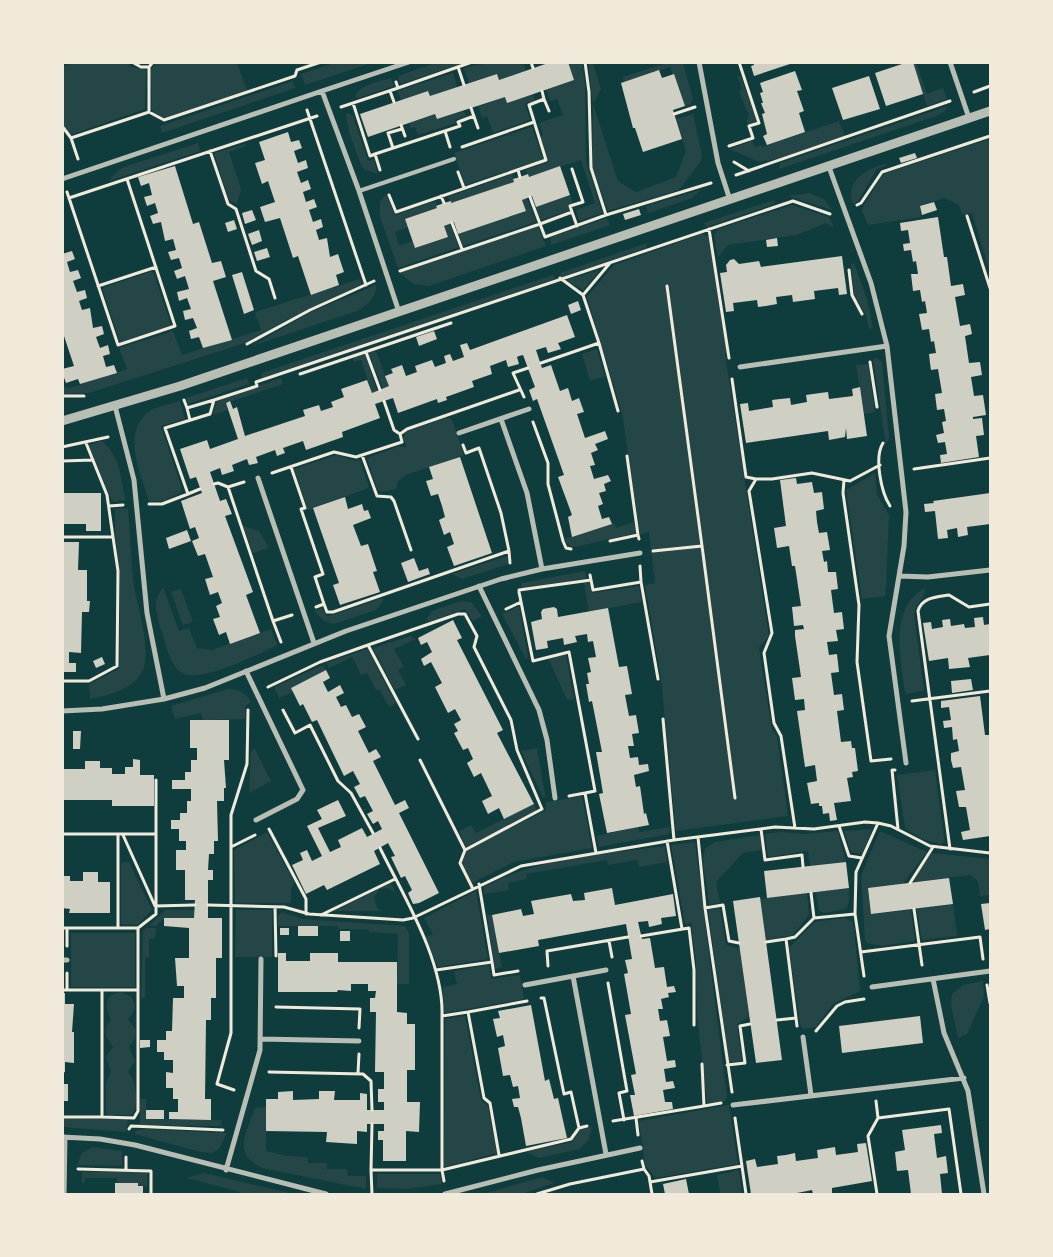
<svg xmlns="http://www.w3.org/2000/svg" width="1053" height="1257" viewBox="0 0 1053 1257" font-family="Cabin,sans-serif">
	<rect width="100%" height="100%" fill="#0f3d3e"/>
	<path fill="#244646" d="M127 62 131 67 146 70 145 109 70 135 63 124 62 66 75 63Z
		M438 62 464 63 400 84 398 76Z
		M523 62 526 71 499 80 497 74 469 83 464 68C484 62 502 63 523 62Z
		M156 63H237L247 90 165 118 152 111 151 70Z
		M334 63V62L372 63 305 85 301 74Z
		M568 63H582L585 83 586 161 602 213 579 221 576 210 595 203 581 160 529 177 525 170 549 162 540 136 543 135 539 123 563 115 557 99 550 101 546 89 574 80Z
		M588 63H593L601 89 593 104 618 181 636 192 676 177 686 151 676 119 693 114 702 155 701 161 679 190 608 211 592 167 593 104Z
		M666 63H683L693 99 691 104 685 106 670 67 624 82 623 77Z
		M913 63H916L927 94 943 88 947 99 927 106Z
		M453 73 457 87 430 96 428 91 401 100 397 91Z
		M740 75 756 119 754 122 748 124 746 122 749 115 739 92 742 88 737 76Z
		M391 78 394 86 358 98 355 97C360 84 378 82 391 78Z
		M293 81 295 88 162 133 160 126Z
		M533 94 535 101 525 104 530 120 493 133 487 116 482 118 478 106 505 97 507 102Z
		M948 106 945 111 936 116 779 169 780 163Z
		M464 111 466 116 455 120 456 123 418 135 415 127 411 128 409 123 435 114 438 119Z
		M348 113 353 116 368 161 374 159 378 174 365 170 361 165 349 132 346 114Z
		M839 121 845 136 778 159 759 162 730 149 752 141 755 147 761 145 762 147Z
		M532 127 543 159 465 185 454 153Z
		M990 139V273L972 213 962 215 959 205 944 198 920 206 921 217 868 225 862 210 863 207 883 174Z
		M198 143 200 151 109 181 118 170 127 166Z
		M245 144 246 146 229 152 241 189 237 204 229 200 214 153Z
		M886 163 887 165 877 169 858 201 853 204C845 179 867 170 886 163Z
		M513 174 514 182 451 203 448 197Z
		M701 190 692 198 648 213 646 206Z
		M810 193 825 200 832 210 788 196Z
		M386 194 395 215 436 201 437 208 405 219 408 227 395 232 399 246 413 241 415 248 448 237 444 226 450 224 459 247 398 268 380 217V202Z
		M570 195 573 203 568 205 570 210 541 220 536 207Z
		M527 198 536 222 463 246 458 234 526 211 522 200Z
		M774 200 775 204 706 227 704 223Z
		M792 205 829 217 834 228 826 223 797 235 728 245 718 257 714 235 718 229Z
		M607 218 610 225 551 245V237Z
		M538 226 546 246 429 286 413 284 400 273Z
		M702 234 709 237 727 353 725 354 769 636 759 648 772 730 777 736 788 816 676 831 661 679 645 585 655 583 649 532 640 534 622 413 587 297 614 265Z
		M647 243 646 248 561 277 560 273Z
		M854 263 867 299 873 327 869 329 866 315 854 294 851 265Z
		M600 270 583 290 566 280Z
		M153 271 171 325 120 342 102 288Z
		M553 275 555 279 262 378 261 373Z
		M360 279 362 284 286 320 245 343 89 393 63 394V387L70 388 127 369 119 348 173 331 182 355 261 330 255 312Z
		M376 285C377 297 367 305 357 311L252 346 311 312Z
		M597 349 605 376 590 381 582 354Z
		M376 351 389 386 383 389 369 353Z
		M365 354 377 391 372 393 361 360 354 362 353 358Z
		M877 358 882 362 889 437 886 445 873 359Z
		M868 364 875 412 864 414 856 365Z
		M247 378 249 384 188 404 186 398Z
		M281 378 283 384 226 403 228 410 213 415 216 404 219 400Z
		M180 401 185 419 161 426 182 489 180 493 162 501H149C141 474 120 431 150 411 158 406 170 404 180 401Z
		M445 418H450L453 422 464 455 406 475 398 481 396 489 381 492 377 489 367 458 399 446 407 448 403 438 406 432Z
		M102 441C123 461 119 475 126 500L114 502 111 499 89 445Z
		M336 455 356 461 360 460 369 488 308 510 294 469Z
		M875 473 877 495 889 515 886 586 885 596 862 599 846 490Z
		M115 508 128 509C130 532 131 556 133 579 136 603 154 653 141 674 132 689 106 696 90 699L89 684 119 669 120 573 115 533Z
		M634 522 636 533 575 547 570 546 564 539 614 523 616 528Z
		M243 526 259 531 269 548 253 553Z
		M507 556 508 564 462 579 452 574Z
		M585 571 586 578 522 589 521 583Z
		M589 582 592 593 639 586 642 602 589 612 584 583Z
		M163 587 179 631 189 628 197 648 212 650 271 629 277 645C260 654 199 684 182 673 171 665 167 651 164 639 161 629 154 610 156 601 157 596 161 591 163 587Z
		M925 588C926 598 915 604 914 614L924 691 905 694C901 659 888 608 925 588Z
		M181 589 193 622 183 625 171 592Z
		M382 598 383 601 376 610 334 624 324 621 314 611 322 608 326 615 329 616Z
		M460 601 471 602 482 616 473 621 465 609 428 622 427 618 432 611Z
		M519 606 528 657 526 659 502 614Z
		M410 636 416 639 394 649 404 667 398 670 406 685 395 690 373 648Z
		M367 649 396 703 389 707 379 689 376 690 367 673 361 675 352 657 329 668 326 663Z
		M566 655 574 699 567 700 548 658Z
		M323 665 326 670 291 688 293 692 279 698 274 687Z
		M228 689C239 689 246 693 251 702L245 706V719L203 720 201 713 175 719 171 706Z
		M537 748 545 796 543 797 521 751Z
		M255 749 271 781 249 793 251 751Z
		M935 770 944 837V842L940 844 922 839 905 828 897 775Z
		M582 796 592 848 514 862 472 883 462 863 465 851 546 810V802Z
		M534 804 537 811 466 847 459 831 471 825 476 833Z
		M638 827 639 832 670 827 669 834 599 847 597 836Z
		M872 829 862 854 851 852 844 831Z
		M838 831 846 862 810 866 808 851 768 857 765 834 781 832 805 834Z
		M880 831 927 852 903 884 868 889 871 914 911 910 915 941 881 946 867 943 865 940 861 876Z
		M267 832 294 882 291 889V903H235L234 850Z
		M760 835 762 850 743 853 716 882 720 903 709 904 703 861 705 848 715 842Z
		M695 842 727 1097 725 1101 707 1103 697 1015 696 962 691 923 685 924 671 845Z
		M665 846 667 862 639 867 637 860 608 865 607 860 526 874 527 879 508 883 509 890 484 894V887C537 858 605 854 665 846Z
		M932 853 990 859V895L980 896 978 881 970 875 915 882 914 877Z
		M129 862 152 910 137 925 121 924V863Z
		M391 883 397 896C393 889 386 886 379 890L374 898 377 908 383 911H334Z
		M849 888V902L846 909 825 913 819 911 816 892Z
		M476 891 488 959 438 967 426 937 433 934 424 918Z
		M807 893 809 915 793 935 766 940 760 899Z
		M953 904 957 936 923 940 921 936 917 909Z
		M720 908 726 945 740 949 749 1017 737 1024 742 1061 729 1062 708 910Z
		M165 910H195L194 918H164L156 926H149Z
		M236 910H272V957H235Z
		M282 912 302 919 405 926 409 934V984H397L398 934 369 932 368 929H338V926H278V916Z
		M487 915H492L502 967 495 969Z
		M845 918 853 922 854 928 860 991 833 1004 816 1027 803 1029 800 1024 789 948 814 922Z
		M146 928H156L155 938 149 939V957L145 958V998H141L143 931Z
		M71 933H135V987H71Z
		M489 965 491 979 520 975 524 999 444 1013 443 987 457 984 454 971Z
		M983 981 984 996 967 1034 958 1038 951 1005 952 994 963 985Z
		M121 992 131 997C137 1005 135 1013 128 1019L136 1030 135 1039 129 1047 135 1061 128 1072C137 1080 139 1106 132 1115H108L106 1112V1082L111 1072 106 1057 113 1047 106 1036V1027L111 1020C105 1008 103 994 121 992Z
		M465 1016 481 1100 488 1106 497 1153 444 1167 445 1019Z
		M140 1099H146V1119L222 1120 221 1126 140 1125Z
		M729 1105 738 1164 655 1178 645 1165 639 1121Z
		M266 1107V1151L287 1156 307 1157 308 1163H327V1169H347L348 1176H366V1189L262 1168C232 1154 246 1133 255 1108Z
		M63 1119H128L126 1132 63 1127Z
		M592 1127 589 1140 579 1149 539 1158 526 1152 572 1142 581 1129Z
		M144 1129 227 1133 219 1149 212 1153 201 1152 135 1134 136 1131Z
		M93 1147 122 1151V1166L77 1165 82 1153Z
		M739 1170 742 1194H720L717 1175Z
		M82 1172H147V1186L117 1183V1178H85L84 1183H82Z
		M204 1173 294 1194H240V1192L187 1178Z
		M377 1174H440L442 1184 408 1189 377 1188Z
		M542 1177 554 1183 522 1194H483Z"/>
	<path fill="#cfcfc3" d="M551 62H568L574 80 507 103 505 97 437 119 435 114 368 137 360 114 428 91 430 96 497 74 499 80Z
		M753 62H792L793 63 754 76 751 66 754 65Z
		M908 62H913L923 94 886 106 875 73Z
		M659 70 662 78 674 74 685 106 673 110 682 139 643 152 635 128H633L621 83Z
		M795 71 802 90 797 91 804 111 799 113 805 132 767 145 763 136 767 134 762 114 765 113 761 103H763L760 93 763 92 760 83Z
		M869 76 880 109 843 120 832 88Z
		M288 132 291 142 299 140 302 148 294 151 298 163 306 160 308 168 297 172 301 183 308 180 311 189 303 192 306 202 314 199 317 207 309 210 313 222 321 219 323 227 316 230 319 240 327 238 330 257 338 254 344 272 336 275 339 285 311 295 298 256 293 258 280 218 265 222 260 207 275 202 268 181 262 184 255 163 265 160 259 142Z
		M915 153 917 158 901 163 899 158Z
		M175 166 193 224 199 222 212 263 221 261 226 277 213 281 232 340 203 348 199 337 191 339 189 331 197 328 193 318 185 320 183 311 191 309 187 298 179 301 177 292 189 289 185 276 177 279 174 271 182 268 179 258 171 260 168 252 176 250 173 239 165 241 161 222 153 224 150 216 158 213 155 203 147 206 144 197 152 195 149 183 141 186 138 177Z
		M560 166 570 195 536 207 532 196 522 200 526 211 458 234 454 222 452 223 444 226 448 237 415 248 405 219 437 208 436 206 444 203 451 201V203L514 182 513 179 520 177 528 174 529 177Z
		M934 202 937 210 922 215 920 206Z
		M639 209 641 215 625 220 623 214Z
		M252 210 256 220 245 224 242 213Z
		M938 217 944 257H947L951 286 963 284 965 295 955 297 960 326 970 324 972 334 962 337 965 336 969 363 980 362 982 375 971 377 974 396 983 395 986 415 973 417V419L982 418 984 435 976 436 979 457 941 463 940 455 947 454 945 442 938 443 936 435 944 433 942 422 946 421 944 409 937 410 935 394 942 393 938 369 931 370 930 363 929 354 936 353 934 341 931 342 929 329 922 330 919 314 927 313 925 301 922 302 920 290 913 291 911 274H918L916 261 913 262 911 250 904 251 903 244 910 243 908 230 901 231 900 223Z
		M234 220 237 229 228 232 225 223Z
		M259 230 262 241 252 245 248 234Z
		M777 238 778 246 767 247 766 240Z
		M267 248 270 257 257 261 254 252Z
		M72 251 75 259 67 262 70 272 78 270 81 278 73 281 77 292 85 290 87 298 79 301 82 310 90 308 93 328 102 326 104 334 96 337 100 348 108 345 110 354 103 356 106 367 114 365 117 373 80 384 78 379 66 383 62 372V369L74 366 62 330V254Z
		M842 256 847 294 839 295 838 288 814 291 815 299 793 302 792 295 776 297 777 304 766 306 758 307 757 300 733 303 734 311 726 312 720 273 727 272 726 265 730 260 734 259 739 264 759 261 761 267Z
		M242 272 254 310 244 314 232 275Z
		M578 301 581 310 571 314 568 305Z
		M567 315 575 337 558 343 561 349 548 353 546 347 536 350 542 368 551 365 560 391 568 388 572 401 579 398 584 412 577 414 585 438 605 431 608 439 595 444 598 450 591 453 595 465 590 466 594 479 608 475 611 481 604 484 606 491 599 493 603 504 598 506 602 519 609 517 612 524 572 537 568 517 572 515 558 477 564 475 537 399 533 401 529 390 535 387 523 355 519 356 517 357 519 364 508 367 506 360 490 366 492 374 472 381 474 387 446 397 447 400 438 403 437 399 398 413 393 398 375 404 380 418 342 432 343 437 306 450 303 441 283 448 285 453 277 456 275 450 256 457 258 463 249 465 247 459 232 465 234 471 222 475 220 468 210 472 220 501 226 499 232 514 225 516 253 592 246 595 260 633 230 644 226 632 219 635 213 619 220 617 216 606 222 603 218 592 210 595 205 579 213 577 205 554 198 556 192 541 199 538 195 527 190 529 181 501 202 493 196 477 190 479 180 449 207 440 210 449 238 439 226 403 230 401 233 409 237 407 245 436 305 416 303 410 319 405 321 411 333 407 331 402 344 397 341 389 367 380 372 393 389 386 385 376 393 373 391 369 402 365 406 376 417 372 415 366 432 360 435 367 446 363 444 356 450 354 453 361 464 357 460 345 467 343 470 350Z
		M434 331 437 339 419 346 416 337Z
		M860 387 867 436 847 439 846 428 845 437 829 440 828 431 746 443 740 404 748 403 749 411 773 407 772 400 780 399 790 398 791 405 807 402 806 395 820 393 828 392 829 399 853 396 852 389Z
		M460 457 492 553 454 566 447 547 454 544 450 532 444 535 439 520 445 517 442 506 438 494 431 496 426 481 433 479 429 467Z
		M796 478 797 484 812 482 814 493 822 492 824 509 816 511 817 522 819 533 827 532 830 550 822 551 824 562 827 561 828 572H836L838 589 831 590 834 613 842 612 844 629 836 630 838 641 827 642 829 655 837 654 839 672 831 673 834 695 842 694 844 710 837 711 841 742 851 741 852 748H855L858 771 852 772 853 777 847 778 851 801 834 803 837 820 830 821 829 813 823 814 822 806H819V803L811 804 807 783 817 781 815 765 805 767 797 711 805 710 804 699 795 700 792 678 801 677 795 636V630L804 629 803 625 794 626 792 607 801 606 795 566H792L789 546 777 548 774 528 786 526 780 480Z
		M62 493H101V531H86V524H62Z
		M990 493V524L967 527 968 535 958 537 957 528 947 530 948 538 938 539 935 511 925 512 924 504 934 503 933 501Z
		M345 497 348 509 362 504 364 511 368 510 371 518 353 525 361 546 368 544 377 571 373 572 380 592 340 605 333 585 339 583 313 508Z
		M187 530 191 541 169 549 166 538Z
		M62 542H79L78 570H87V601H90L89 612H82L81 653 69 652V663H76V672H62Z
		M414 558 419 571 428 568 430 574 408 582 401 563Z
		M554 607 557 609 558 617 608 608 619 667 627 666 632 694 625 695 629 716 636 715 639 733 632 734 634 746H628L630 758 638 757 639 765 648 764 649 771 634 775 636 787 640 786 644 814 646 813 649 825 607 833 599 794 603 793 596 752H602L592 701 589 702 586 684H589L587 673 591 672 588 658 596 657 593 641 588 642 587 634 575 636 577 642 564 645 563 638 547 641 548 648 536 650 531 622 542 619 541 612 543 609Z
		M983 617 984 625 990 624V655L968 658 970 667 949 669 948 658 929 661 923 623 931 622 932 629 943 627 942 620 950 619 951 626 964 624 965 628 975 627 974 618Z
		M453 620 462 638 457 640 503 730 497 733 534 804 504 819 499 808 488 814 482 801 492 796 481 773 474 777 467 763 473 759 468 748 463 750 454 733 458 731 454 724 461 720 455 709 448 713 435 687 442 683 431 662 424 666 421 659 432 652 427 642 421 645 418 638Z
		M102 657 105 664 96 668 93 661Z
		M326 670 330 678 323 682 328 692 340 685 344 693 336 697 341 707 346 705 352 717 359 714 366 727 358 731 369 753 376 749 381 757 373 761 395 805 405 800 409 808 399 813 439 893 419 903 413 904 408 893 412 890 405 876 401 878 391 857 395 856 388 843 374 851 380 864 327 890 324 885 306 894 292 865 303 860 300 853 307 850 312 861 322 856 307 826 322 819 317 810 338 800 346 816 318 828 330 852 341 847 338 840 362 828 367 837 382 829 378 821 373 824 367 814 373 811 365 796 360 798 354 787 360 784 353 771 344 776 317 720 312 722 303 704 300 706 291 688Z
		M971 679 973 690 952 693 951 681Z
		M980 696 985 735H989L990 748V836L963 840 961 832 970 830 966 807H959L956 791 965 790 961 767 953 768 951 760V753L959 751 957 739 953 740 952 727 944 728 943 721 951 720 949 707 941 708V701Z
		M190 720H229V760H224L226 788H224V801H217L218 841H214V854H209L208 870H213V880H208V918H222V958H216V998H211V1020H206L205 1099H211V1120L169 1119V1112H178V1099H173V1088H166V1072L173 1073V1060H164V1052H157V1040H166V1031H172L173 998H184V986H177L175 958H189V928L164 926V918H194L195 900H185V870H176V850H186V841H179V829H171V820H180V813H187V801H191V789H172V780H185V772H191V760H197V748H190Z
		M73 731H81L80 749H73Z
		M133 759 140 760V775H154V806H112V800H62V769H85V761H100V768H112V774H125V767H133Z
		M846 862 849 888 767 898 764 871Z
		M83 872H98V882H110V913H69L70 909 62 908V876H70V881H83Z
		M949 878 953 904 871 914 868 888Z
		M612 888 615 905 673 894 676 916 661 918 662 924 649 927 648 921 638 922 642 939 650 938 655 968 664 967 667 987 674 986 676 992 668 993 669 997 661 999 663 1009H658L660 1021 667 1020 670 1036 663 1037 667 1061 675 1060 676 1067 664 1069 666 1082 673 1081 675 1088 663 1090 665 1102H672L673 1109 634 1116 630 1095H635L631 1075 636 1074 625 1015 631 1014 624 974 628 973 625 960 632 959 626 924 538 940 539 946 499 953 492 915 521 909 523 916 534 914 531 901 571 894 573 901 585 900 584 893Z
		M760 897 782 1060 756 1063 733 901Z
		M990 903V929L985 930 981 904Z
		M298 926H318V936H298Z
		M280 928H289V935H280Z
		M340 931H350V941H340Z
		M278 953H286V961H310V953H338V962H397V1012L407 1013V1024H415V1070H407V1102H420L419 1132 406 1131V1161H383V1140H378V1131H384V1124H367V1132L357 1131V1144L326 1142 327 1132 266 1131V1099H278V1092L293 1091V1100L319 1099V1091H335L334 1100H360V1093L367 1094V1110H384V1102H378V1089H384V1072H375L376 1012H370V998H375L376 991H368V984H351V991L338 990 337 992H278Z
		M62 993H65V1004H74L72 1032H74V1063L65 1062V1072L62 1073Z
		M531 1005 545 1081 549 1079 554 1099 558 1098 567 1138 526 1146 521 1118 518 1107H514L512 1099 520 1098 518 1086 513 1087 510 1075 503 1076 498 1048 505 1046 503 1035 497 1037 493 1019 500 1018 498 1011Z
		M920 1016 923 1043 842 1053 839 1026Z
		M140 1040H150V1047L140 1048Z
		M62 1084H68V1101H62Z
		M146 1110H164V1119H146Z
		M941 1125 942 1133 934 1134 937 1158 946 1156 948 1173 940 1174 942 1194H911L908 1170 897 1171 895 1152 905 1150 902 1130Z
		M866 1143 872 1181 832 1188V1194H813L812 1190 792 1194H751L746 1161 755 1159 757 1167 778 1164 777 1156 786 1155 795 1153 796 1161 818 1158 817 1150 835 1147 836 1155 858 1152 857 1144Z
		M686 1179 689 1194H665L663 1184Z
		M115 1183H138V1186H143V1193L115 1194Z"/>
	<g fill="none" stroke-linecap="round" stroke-linejoin="round">
		<path stroke="#f1e9da" stroke-width="3" d="M132 62 141 67H149
			M531 62 533 68
			M585 62 589 92 591 168 606 215
			M62 63 63 62
			M458 67 464 85
			M398 88 472 62
			M390 91 394 102
			M542 91 544 99
			M974 92 990 86
			M353 103 370 156 375 154
			M341 107 398 88 396 82
			M471 108 478 128
			M307 110 366 285
			M149 112V67L153 62
			M674 114 695 107
			M401 125 405 136
			M62 126 71 138 78 159
			M445 131 450 147
			M71 138 149 112 164 120 295 76 297 70 321 62
			M729 146 753 138 749 126 759 123 739 62
			M462 147 534 122
			M393 148 388 133 402 129
			M210 151 228 204 236 209 256 271 269 279 275 298
			M734 162 749 171
			M380 170 375 154 460 126 458 122 474 116
			M518 170 520 177
			M458 172 464 188
			M736 175 950 101
			M67 192 69 198 317 116
			M389 195 396 212 546 160 529 105 544 99 549 111
			M441 196 444 203
			M530 197 540 224 572 212 570 206 583 202 572 169
			M69 198 118 345 175 326 127 179
			M857 205 861 203 882 172 990 136
			M572 212 577 226
			M967 216 990 288
			M452 223 462 249
			M709 229 729 358
			M849 270 852 295 862 314
			M400 271 540 224 545 237 606 215 711 183
			M98 286 156 267
			M667 286 702 546
			M583 295 610 263
			M599 343 618 411
			M247 344 310 310 374 281
			M366 352 380 390
			M870 362 877 407
			M541 363 599 343 583 295 560 278
			M300 374 451 323
			M732 379 746 477 756 479 749 491 772 633 764 653 774 723 781 736 795 828
			M62 396H84
			M524 397 513 373 528 368
			M184 400 187 408
			M384 401 394 430 400 434
			M190 420 187 408 214 400
			M533 422 548 463V484L563 541 566 548 571 549
			M86 443 107 495 113 537
			M883 443C874 457 881 492 890 506
			M463 445 466 453 479 448 501 513 509 551
			M62 447 108 437
			M362 455 377 496 391 497 394 501 411 550
			M627 456 638 535
			M62 461 93 460
			M291 467 305 508 301 509 323 574 315 577 324 604 316 607
			M914 469 990 458
			M272 473 334 452 356 457 402 442 400 434 407 429 519 390
			M756 479H772L812 473 850 481 880 465
			M844 480 843 493 859 605 857 662 871 761 891 759
			M214 484 218 483 228 487 244 482
			M228 487 273 621 292 615
			M188 494 200 489
			M149 504H162L188 494 165 428 210 414 214 400 257 386 256 382 793 201 830 214
			M109 506 123 505
			M62 537H113L118 571 117 666 89 681H62
			M610 541 638 535 639 539
			M653 551 702 546 735 798
			M590 575 593 590 641 582 640 566
			M641 582 658 679
			M519 590 591 580
			M519 592 533 661 569 652 595 791 585 793
			M324 604 327 612H333L509 551 510 563
			M506 609 521 602
			M273 621 281 642
			M368 645 458 614H465L477 636 474 647 511 720 517 750 542 809 465 850 420 760
			M268 687 320 662 368 645 418 739
			M912 701 990 691
			M283 710 295 733 310 725 338 781 351 793 373 833
			M663 719 674 840
			M895 770H892L898 829
			M569 796 585 793 596 853
			M839 826 849 856 862 858
			M269 829 306 899V914
			M761 829 765 860 802 855 803 867
			M62 834H156V914L138 928
			M118 834V928
			M156 834V780
			M123 835 155 906 195 905
			M698 837 705 908 732 1092
			M667 841 682 929
			M231 847V815L247 764 248 710
			M380 848C404 897 444 961 442 1016
			M950 849 918 611C922 597 937 597 949 595L969 607 990 604
			M465 850 460 863 472 887
			M910 883 933 847
			M479 884 492 962
			M811 893 814 918
			M208 905 284 907 309 914 403 920 413 918 521 866 674 840 775 827 814 829 865 822 878 823 891 826 930 846 990 853
			M275 907 276 956
			M705 908 723 905 729 941 739 943
			M914 909 922 965
			M321 915 395 879
			M62 928H138V990
			M641 936 689 928 694 970V1025
			M786 939 795 937 814 918 855 914
			M609 941 612 957
			M766 942 786 939 797 1026
			M67 946V928
			M861 952 980 937 983 959
			M548 966 547 951 628 937
			M436 970 492 962 494 975 518 971
			M864 976 855 914 856 872 878 823
			M608 983 627 1091 619 1093 624 1120
			M987 985 990 1003
			M62 990H138V1111L134 1118 102 1117
			M67 990V973
			M541 998H544L564 1094 571 1092 579 1128
			M276 1007 360 1009 359 1028
			M777 1020 796 1018
			M816 1031 837 1006 845 1002 864 999
			M702 1064 704 1106 721 1103
			M727 1065 745 1063 740 1026 750 1024
			M269 1072 363 1074 371 1081 372 1110
			M358 1073 359 1054
			M234 1090 217 1084 231 1033V847L255 835
			M876 1101 878 1118 868 1136 877 1194
			M62 1117H102V990
			M636 1118 638 1135
			M735 1118 746 1194
			M878 1118 949 1109 961 1194
			M613 1121 704 1106
			M372 1124 371 1170H442V1016L468 1012
			M129 1129 131 1126 223 1130
			M499 1155 490 1103 484 1098 468 1012 527 1001
			M126 1157V1169
			M642 1161 644 1169 649 1176 652 1194
			M78 1169 151 1171V1194
			M371 1170 372 1194
			M444 1181 442 1170 571 1139 579 1128 587 1126
			M650 1182 742 1166
			M537 1194 570 1184 644 1169"/>
		<path stroke="#b8beb3" stroke-width="4" d="M359 191 454 159"/>
		<path stroke="#b8beb3" stroke-width="5" d="M699 62 718 163 730 200
			M950 62 969 118
			M322 91 409 62
			M829 167 871 283 887 346 906 512 904 546 889 636 906 763
			M62 179 322 91 359 191 399 312
			M740 367 887 346
			M115 406 134 480 147 613 164 699 205 688 346 631 501 579 542 569 640 553
			M501 419 527 493 542 569
			M459 433 529 409
			M258 478 314 643
			M899 576 928 577 990 570
			M479 586 539 710 547 740 555 798
			M246 671 303 790 297 799 256 820
			M62 711 102 709 164 699
			M62 960H67
			M573 976 606 1154
			M933 979 944 1033 968 1091 984 1194
			M525 985 606 970
			M872 987 990 971
			M803 1037 811 1095
			M261 1039 359 1041
			M733 1105 964 1078
			M62 1137 100 1139 135 1145 326 1194
			M226 1170 260 1050 261 959
			M64 1194 65 1137
			M445 1194 538 1170 640 1148"/>
		<path stroke="#b8beb3" stroke-width="9" d="M62 421 180 386 990 111"/>
	</g>
	<rect width="1053" height="1257" fill="none" stroke="#f1e9da" stroke-width="128"/>
</svg>
